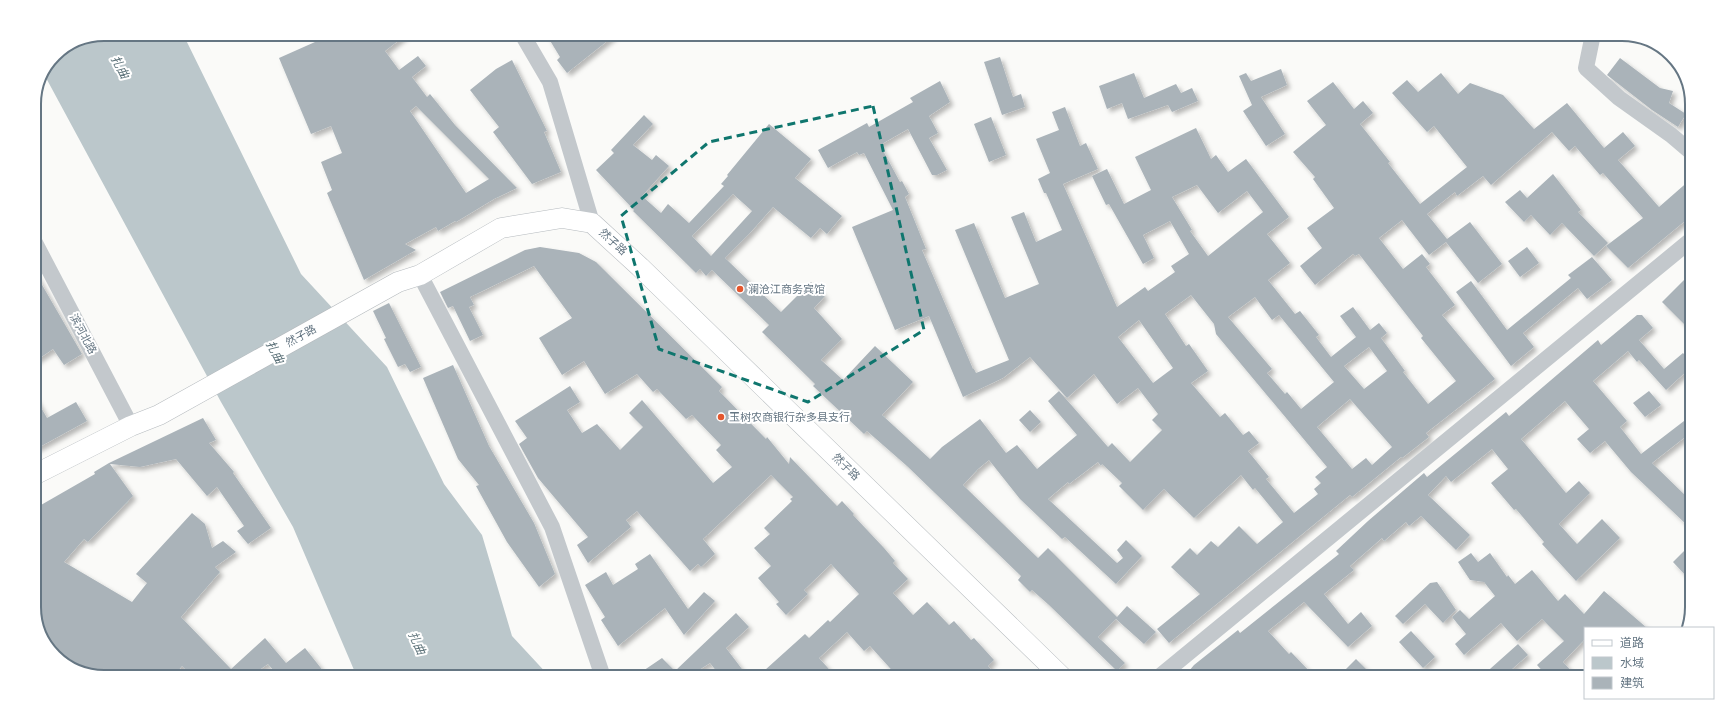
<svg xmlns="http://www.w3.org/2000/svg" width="1726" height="711" viewBox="0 0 1726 711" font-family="'DejaVu Sans','Noto Sans SC',sans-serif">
	<defs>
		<filter id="shadow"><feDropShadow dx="3.5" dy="3.5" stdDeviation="2" flood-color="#0004"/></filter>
	</defs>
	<rect width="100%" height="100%" fill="#fafaf8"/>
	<path fill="#bbc7cb" d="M104 34H183L301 274 387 367 444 484 482 535 512 636 550 677H357L293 527 221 402 45 76 55 54 77 39Z"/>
	<path fill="#aab3b9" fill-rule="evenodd" filter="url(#shadow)" d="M333 34H407L385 51 399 70 418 56 426 66 412 77 427 97 430 94 455 125 517 188 494 199 456 222 455 221 438 231 436 227 405 244 416 250 364 280 327 193 332 190 321 162 342 153 331 126 311 134 279 58ZM416 106 489 179 466 193 410 111Z
		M546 34H616L567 73 557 60 560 57Z
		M1000 57 1013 97 1021 94 1025 107 1002 115 984 62Z
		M1620 58 1660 88 1673 91 1669 103 1686 114 1678 127 1652 110 1607 75Z
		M512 60 547 131 544 132 561 172 532 184 493 132 499 127 470 90 496 69Z
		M1281 69 1287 85 1261 97 1285 134 1266 146 1243 111 1252 105 1239 76 1246 73 1251 81Z
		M1134 73 1144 98 1176 84 1181 93 1192 88 1198 101 1172 112 1168 105 1128 119 1122 103 1107 109 1099 86Z
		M1441 73 1458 94 1470 83 1503 95 1534 129 1567 103 1604 148 1623 132 1635 146 1618 160 1659 207 1691 179V216L1628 268 1606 246 1643 218 1603 173 1600 175 1575 146 1569 151 1552 132 1491 185 1483 176 1457 196 1455 192 1427 214 1447 239 1470 222 1502 264 1478 283 1446 242 1429 255 1402 220 1379 238 1403 269 1422 254 1430 264 1426 267 1455 305 1442 315 1495 379 1426 433 1429 437 1402 458 1401 457 1352 497 1350 495 1169 643 1157 629 1200 594 1171 567 1190 548 1197 555 1211 541 1218 547 1239 526 1257 544 1283 522 1255 488 1253 490 1241 475 1194 518 1164 489 1143 510 1119 486 1122 483 1102 464 1101 466 1098 462 1069 484 1068 482 1048 499 1117 563 1123 558 1117 550 1126 540 1142 556 1116 584 1065 537 1062 539 1020 499 989 460 978 469 963 485 1038 558 1048 548 1117 617 1127 606 1156 632 1144 644 1116 619 1098 637 1125 663 1117 671 1049 605 1032 590 1030 592 1018 580 1021 576 907 466 867 431 864 434 813 386 815 384 762 332 769 325 712 270 706 276 700 269 696 273 633 211 634 210 596 170 614 153 611 150 644 115 653 124 633 145 652 160 656 155 669 166 642 196 661 213 668 204 689 223 724 186 721 184 728 176 727 175 769 124 811 159 795 178 842 216 827 234 820 228 811 238 773 207 749 234 725 258 781 312 811 282 825 296 814 308 842 339 821 360 843 380 875 346 913 382 882 415 930 459 942 447 980 419 1006 453 1017 445 1037 469 1077 435 1048 401 1059 391 1108 447 1112 443 1130 462 1162 430 1152 420 1158 414 1138 388 1117 404 1094 374 1067 398 1030 357 1003 378 963 397 929 316 895 330 852 227 893 210 864 153 859 155 857 152 828 168 818 150 867 123 869 127 913 102 910 98 940 81 950 102 929 116 938 133 929 138 947 170 937 175H932L908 129 880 145 900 182 902 181 909 194 905 197 926 249 922 250 973 369H974L976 373 1009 360 955 230 974 223 1005 298 1039 284 1011 217 1024 212 1036 242 1062 230 1046 193H1044L1038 179 1050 173 1036 139 1059 130 1052 112 1065 107 1080 146 1086 143 1098 169 1063 184 1117 307 1145 287 1148 291 1175 272 1171 266 1189 254 1170 221 1143 235 1154 258 1143 264 1109 204 1106 205 1092 176 1107 169 1124 204 1151 190 1135 157 1196 128 1211 159 1216 155 1228 172 1246 159 1289 217 1267 234 1290 263 1268 280 1295 314 1300 311 1319 335 1316 337 1331 357 1356 337 1340 316 1353 307 1370 330 1379 323 1387 333 1381 338 1405 371 1403 372 1428 404 1456 381 1421 338 1423 336 1359 254 1355 256 1353 254 1315 285 1300 266 1322 248 1307 228 1334 208 1313 179 1315 177 1293 152 1326 125 1307 101 1333 82 1354 109 1363 101 1373 113 1360 124 1390 162 1388 163 1420 204 1467 167 1434 126 1427 132 1392 93 1407 80 1418 92ZM1197 185 1218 213 1247 191 1263 212 1208 256 1190 231 1192 230 1172 197ZM733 194 752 211 711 256 692 236ZM1191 295 1214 324 1216 334 1327 467 1315 477 1321 483 1314 489 1318 494 1294 513 1266 479 1269 477 1248 451 1259 443 1249 431 1243 435 1225 413 1220 417 1191 383 1208 371 1189 344 1186 346 1165 314ZM1255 297 1272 320 1279 315 1334 382 1301 409 1287 392 1285 394 1267 373 1272 369 1228 317ZM1139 320 1173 368 1153 383 1118 337ZM1369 347 1387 371 1364 389 1344 366ZM1350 399 1392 447 1372 465 1366 458 1352 469 1317 427Z
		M991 117 1006 155 989 162 974 124Z
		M1553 174 1581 210 1578 212 1608 243 1594 256 1562 223 1550 235 1531 215 1524 222 1505 202 1520 190 1527 198Z
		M540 247 579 253 596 262 722 387 719 391 766 439 767 437 789 464 790 457 837 506 842 501 854 514 853 515 884 548 895 561 893 563 908 579 893 593 913 615 927 602 949 625 954 621 971 640 974 638 994 660 988 666 998 677H898L870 646 864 651 847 632 819 658 836 677H771L765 670 805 634 809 638 828 620 830 622 859 594 831 564 804 590 808 594 786 615 776 604 779 602 758 578 771 566 754 548 770 534 764 528 792 501 790 499 793 497 771 475 703 539 715 554 701 567 698 564 690 571 637 511 626 520 631 527 588 563 577 545 588 537 538 478 519 444 527 438 515 421 570 386 580 402 567 410 582 433 597 424 620 450 643 427 629 413 642 400 713 483 732 467 716 450 721 445 692 415 686 419 657 389 653 392 637 374 605 394 584 361 562 375 539 338 572 318 534 266 470 297 474 305 469 307 483 335 470 341 453 306 448 308 440 292 525 250Z
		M1527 247 1539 263 1520 277 1508 261Z
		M1592 257 1612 280 1587 299 1578 288 1523 333 1534 347 1511 366 1456 292 1471 281 1507 330 1571 278 1568 275Z
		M34 271 82 354 64 365 53 349 34 362Z
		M1690 274V330L1662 302Z
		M389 303 421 367 410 372 405 364 398 367 384 339 386 338 373 311Z
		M1637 315H1642L1653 328 1639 340 1664 369 1683 353 1689 360V369L1666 390 1639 360 1637 362 1628 351 1593 381 1627 421 1620 427 1641 454 1684 421 1689 427V434L1652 463 1688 498V526L1631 472 1605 441 1590 453 1577 439 1589 429 1565 401 1521 439 1566 493 1579 481 1590 493 1559 524 1577 544 1602 519 1620 538 1576 581 1542 544 1544 542 1516 509 1514 510 1491 483 1508 469 1492 449 1451 482 1446 476 1428 495 1470 535 1456 550 1421 516 1409 526 1406 522 1384 541 1382 538 1350 566 1354 570 1324 594 1348 624 1361 612 1372 626 1348 647 1304 602 1268 631 1289 654 1291 652 1315 677H1184L1194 665 1238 630 1240 633 1339 554 1336 551 1368 521 1424 473 1427 477 1506 412 1509 416 1598 340 1601 345Z
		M453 365 489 446 534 523 555 574 539 587 507 542 476 486 479 485 458 459 423 378Z
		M1649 391 1661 405 1645 417 1633 403Z
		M34 395 47 418 76 402 87 421 34 450Z
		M1030 410 1041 422 1030 432 1019 420Z
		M203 418 216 440 209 443 234 472 233 473 271 528 248 544 237 531 244 526 217 487 207 496 176 459 140 467 110 464 133 496 88 542 84 539 64 562 132 602 147 583 136 574 192 513 205 524 212 548 223 541 236 552 215 567 220 572 181 617 231 669 265 638 286 663 305 648 328 677H279L268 664 249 677H193L182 666 173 677H104L77 672 48 649 34 612V509L95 474 94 472 109 463Z
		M1688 547 1687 563V577L1673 562Z
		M1471 553 1478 562 1490 553 1507 577 1508 575 1515 584 1532 570 1558 601 1565 594 1584 614 1604 591 1647 628H1585V639L1563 662 1577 677H1548L1537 665 1564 641 1542 619 1517 641 1501 623 1464 655 1455 644 1466 634 1452 617 1460 610 1469 619 1495 596 1484 582 1470 580 1458 562Z
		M650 554 688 609 704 592 715 601 684 635 665 608 618 646 601 620 605 617 585 585 606 572 613 585 638 569 635 564Z
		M1437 582 1456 610 1443 623 1425 604 1403 624 1395 616 1430 583Z
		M736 613 749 627 726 648 748 677H721L710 663 688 677H634L662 658 675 671Z
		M1411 631 1435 657 1423 668 1399 642Z
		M1518 644 1528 655 1503 677H1481Z
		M1356 659 1374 677H1338Z"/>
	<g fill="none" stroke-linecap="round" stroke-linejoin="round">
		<defs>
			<path id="major" d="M34 475 131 426 159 415 398 282 420 275 501 228 562 218 592 223 640 267 1062 677"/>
		</defs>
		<use href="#major" stroke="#b5babe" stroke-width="21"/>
		<path stroke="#c3c8cc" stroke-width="16" d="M522 34 550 82 592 223
			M1593 34 1586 68 1619 98 1671 135 1691 152
			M34 241 131 426
			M420 275 552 527 603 677
			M1159 677 1691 240"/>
		<use href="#major" stroke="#fff" stroke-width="20"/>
	</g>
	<path fill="none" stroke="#0f766e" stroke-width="3" stroke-dasharray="8 5" stroke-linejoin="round" d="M873 106 924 330 808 402 659 349 621 216 709 142Z"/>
	<g fill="#e4572e" stroke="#fff" stroke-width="1.5">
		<circle cx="740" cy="289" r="4"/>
		<circle cx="721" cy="417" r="4"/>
	</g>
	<g text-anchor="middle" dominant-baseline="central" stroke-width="4" stroke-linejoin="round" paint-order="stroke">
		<g font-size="11" fill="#657683" stroke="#fff">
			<text transform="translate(613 242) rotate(42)">然子路</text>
			<text transform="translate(83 334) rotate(62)">滨河北路</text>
			<text transform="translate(301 336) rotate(-29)">然子路</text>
			<text transform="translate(846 467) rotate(44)">然子路</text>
		</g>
		<g font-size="11" fill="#657683" stroke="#fff" text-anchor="start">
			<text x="748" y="289">澜沧江商务宾馆</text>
			<text x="729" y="417">玉树农商银行杂多县支行</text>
		</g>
		<g font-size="12" font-style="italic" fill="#60757c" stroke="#fff">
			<text transform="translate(120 67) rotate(62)">扎曲</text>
			<text transform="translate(275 352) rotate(62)">扎曲</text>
			<text transform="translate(417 643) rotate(65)">扎曲</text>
		</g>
	</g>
	<path d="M0 0H1726V711H0ZM104 41H1622A63 63 0 0 1 1685 104V607A63 63 0 0 1 1622 670H104A63 63 0 0 1 41 607V104A63 63 0 0 1 104 41Z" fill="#fff" fill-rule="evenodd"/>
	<path fill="none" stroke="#657683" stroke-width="2" d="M104 41H1622A63 63 0 0 1 1685 104V607A63 63 0 0 1 1622 670H104A63 63 0 0 1 41 607V104A63 63 0 0 1 104 41Z"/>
	<rect x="1584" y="627" width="130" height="72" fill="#ffffff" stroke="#c1c8cd"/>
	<rect x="1592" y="640" width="20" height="6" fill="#ffffff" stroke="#c1c8cd"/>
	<text x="1620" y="647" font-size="12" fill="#657683">道路</text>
	<rect x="1592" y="657" width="20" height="12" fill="#bbc7cb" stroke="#c1c8cd"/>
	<text x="1620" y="667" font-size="12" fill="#657683">水域</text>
	<rect x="1592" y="677" width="20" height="12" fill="#aab3b9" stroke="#c1c8cd"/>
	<text x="1620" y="687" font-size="12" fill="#657683">建筑</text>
</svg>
